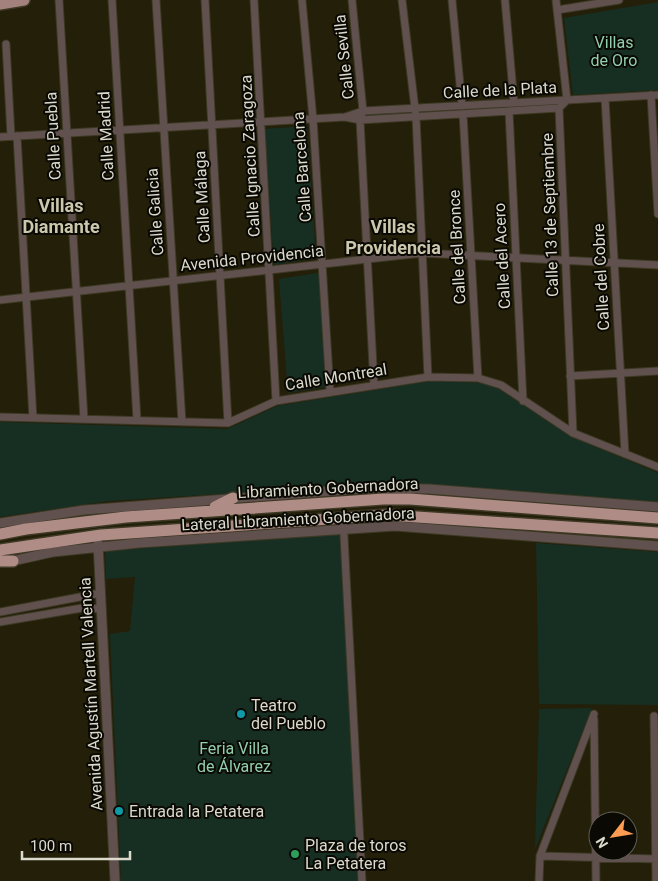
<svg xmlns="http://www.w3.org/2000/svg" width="658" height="881" viewBox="0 0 658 881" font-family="Roboto,sans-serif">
	<rect width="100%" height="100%" fill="#231f09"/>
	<path fill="#172f23" d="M658 2V90L573 95 564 18Z
		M307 126 316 258 274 265 264 129Z
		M317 273 320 275 325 387 288 393 279 279Z
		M430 381 482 383 499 389 572 437 658 473V503L398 483 108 501 0 517V422L227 429 277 406Z
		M341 533 359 881H121L110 634 130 631 135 577 106 579 105 551Z
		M536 543 658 552V705L539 704Z
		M592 708 535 849 539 709Z"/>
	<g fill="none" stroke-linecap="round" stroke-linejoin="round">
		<defs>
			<path id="minor" d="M59 0 84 419
				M112 0 137 420
				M156 0 182 422
				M205 0 228 423
				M254 0 276 401
				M302 0 313 119 330 391
				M352 0 363 111 360 120 374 385
				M402 0 416 117 428 377
				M452 0 462 106
				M505 0 514 103
				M556 0 567 100 559 108 573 433
				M557 10 619 0
				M6 44 11 136
				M651 95 658 214
				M605 98 625 454
				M509 111 523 401
				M463 114 478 378
				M345 117 363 111 658 95
				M17 136 33 418
				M0 137 345 117 360 120 559 108
				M0 300 422 253 658 265
				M570 376 658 371
				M0 417 228 423 276 401 428 377 478 378 501 385 573 433 658 467
				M343 517 362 881
				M0 612 101 593
				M0 622 82 608 102 609
				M654 716 656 881
				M594 719 596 881
				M540 856 658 859
				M539 881 540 856 594 714"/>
			<path id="tertiary" d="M0 523 84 510 371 488 429 489 658 507
				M98 543 115 881
				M8 562 53 552 139 543 395 526 658 546"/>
			<path id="primary" d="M0 4 24 0"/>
			<path id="trunk" d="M215 507 233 498
				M0 534 26 529 126 517 383 499H410L658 518
				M0 550 101 535 387 515 658 533
				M0 561H13"/>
		</defs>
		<use href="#minor" stroke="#3d3924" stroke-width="9"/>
		<use href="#tertiary" stroke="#3d3924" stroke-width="11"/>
		<use href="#primary" stroke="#3d3924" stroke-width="14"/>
		<use href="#trunk" stroke="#3d3924" stroke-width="14"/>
		<use href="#minor" stroke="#61514e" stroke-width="7"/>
		<use href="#tertiary" stroke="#61514e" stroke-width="9"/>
		<use href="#primary" stroke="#a3827d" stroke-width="11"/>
		<use href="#trunk" stroke="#b08c86" stroke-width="11"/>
	</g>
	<g fill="#0f9aa8" stroke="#0a0903" stroke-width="2">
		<circle cx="241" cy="714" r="5"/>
		<circle cx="119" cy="811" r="5"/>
	</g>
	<circle fill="#2e9e5b" stroke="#0a0903" stroke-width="2" cx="295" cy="854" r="5"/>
	<g text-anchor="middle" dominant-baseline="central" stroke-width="4" stroke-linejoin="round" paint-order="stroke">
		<g font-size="16" fill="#92cfae" stroke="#0a0903">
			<text x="614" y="42">Villas<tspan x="614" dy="18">de Oro</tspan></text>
			<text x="234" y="748">Feria Villa<tspan x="234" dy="18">de Álvarez</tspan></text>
		</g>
		<g font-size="16" fill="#dcdacd" stroke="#0a0903">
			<text transform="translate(344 57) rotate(-96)">Calle Sevilla</text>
			<text transform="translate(500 90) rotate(-3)">Calle de la Plata</text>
			<text transform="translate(53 136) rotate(-93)">Calle Puebla</text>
			<text transform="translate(106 136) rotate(-93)">Calle Madrid</text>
			<text transform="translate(250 156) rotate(-93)">Calle Ignacio Zaragoza</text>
			<text transform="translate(302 167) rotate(-94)">Calle Barcelona</text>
			<text transform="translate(202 197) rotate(-93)">Calle Málaga</text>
			<text transform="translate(155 212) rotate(-94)">Calle Galicia</text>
			<text transform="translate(550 215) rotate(-92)">Calle 13 de Septiembre</text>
			<text transform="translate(457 247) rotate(-93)">Calle del Bronce</text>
			<text transform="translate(502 256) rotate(-93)">Calle del Acero</text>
			<text transform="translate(252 258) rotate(-6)">Avenida Providencia</text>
			<text transform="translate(601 277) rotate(-93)">Calle del Cobre</text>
			<text transform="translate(336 377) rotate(-9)">Calle Montreal</text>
			<text transform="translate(328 488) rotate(-3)">Libramiento Gobernadora</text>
			<text transform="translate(298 519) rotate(-3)">Lateral Libramiento Gobernadora</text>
			<text transform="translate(91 694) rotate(-93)">Avenida Agustín Martell Valencia</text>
		</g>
		<g font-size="16" fill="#dcdacd" stroke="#0a0903" text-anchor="start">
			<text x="251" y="705">Teatro<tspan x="251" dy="18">del Pueblo</tspan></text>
			<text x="129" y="811">Entrada la Petatera</text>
			<text x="305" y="845">Plaza de toros<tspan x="305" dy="18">La Petatera</tspan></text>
		</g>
		<g font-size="18" font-weight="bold" fill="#ccc8ad" stroke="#0a0903">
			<text x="61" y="205">Villas<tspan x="61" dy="21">Diamante</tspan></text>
			<text x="393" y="226">Villas<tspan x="393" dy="21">Providencia</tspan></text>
		</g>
	</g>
	<g transform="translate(613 836) rotate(239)"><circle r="24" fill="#0a0903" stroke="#5e5d54"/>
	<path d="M0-4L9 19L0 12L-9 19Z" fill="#fc9d53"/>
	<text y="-8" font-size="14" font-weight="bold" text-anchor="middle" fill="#dcdacd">N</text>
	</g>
	<path d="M22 851v8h108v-8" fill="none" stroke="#dcdacd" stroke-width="2.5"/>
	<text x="30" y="851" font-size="15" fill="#dcdacd" stroke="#0a0903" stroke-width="4" paint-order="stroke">100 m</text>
</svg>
